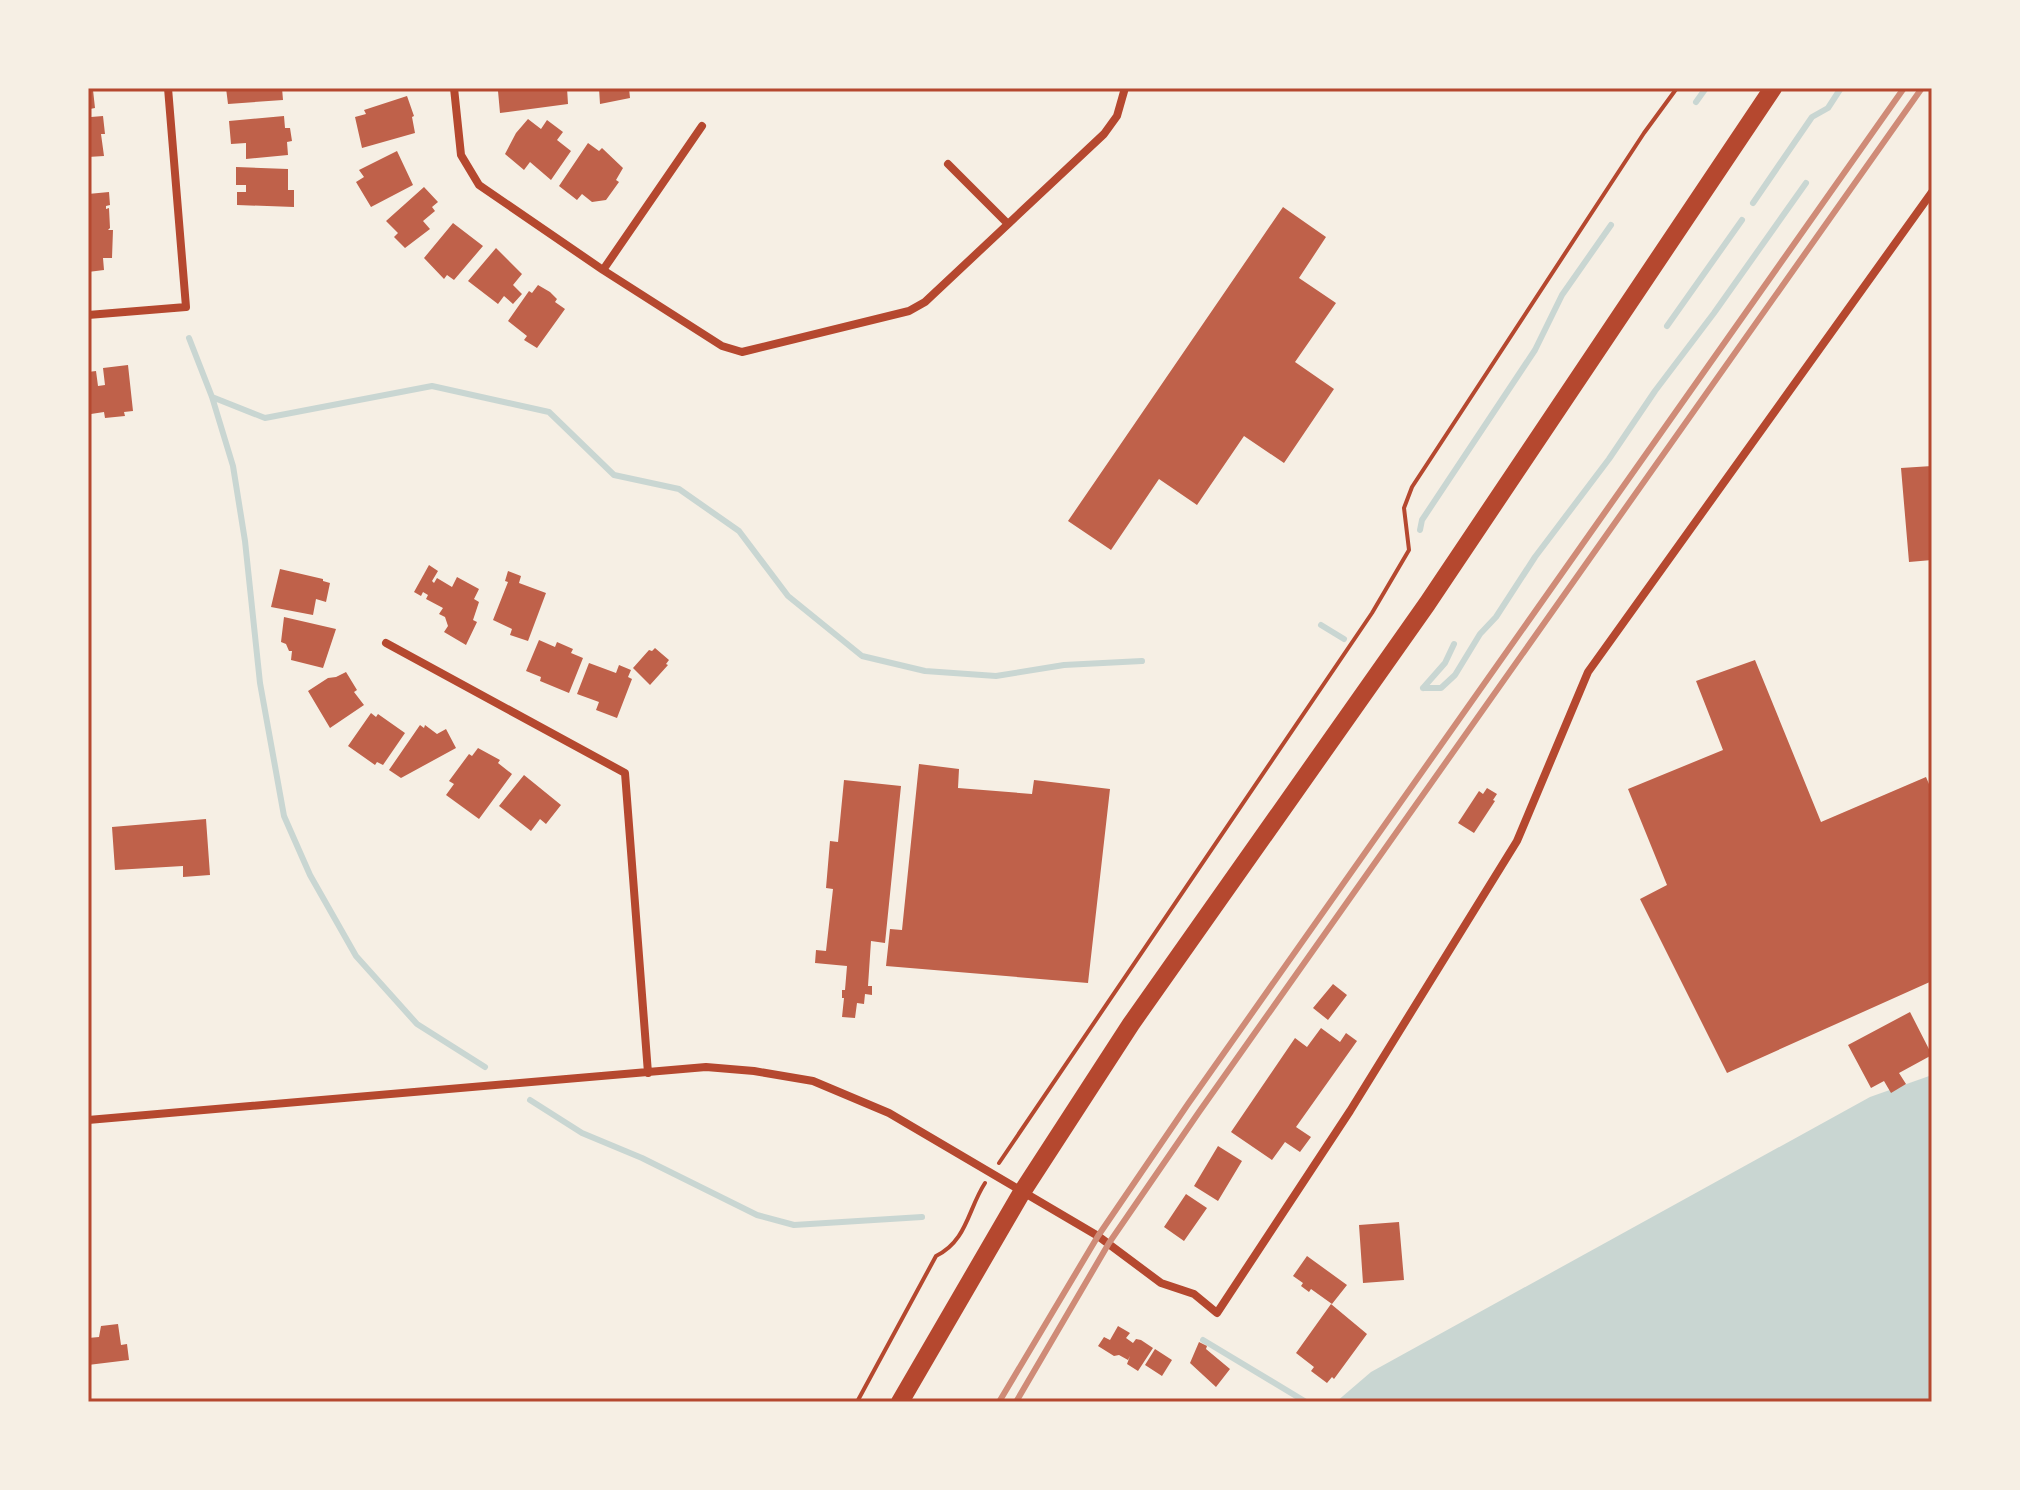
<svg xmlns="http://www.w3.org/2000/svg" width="2020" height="1490" viewBox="0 0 2020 1490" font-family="Mulish,sans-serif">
	<rect width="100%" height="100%" fill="#f6efe4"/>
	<path fill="#c9d6d2" d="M1932 1075V1402H1336L1371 1372 1870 1097Z"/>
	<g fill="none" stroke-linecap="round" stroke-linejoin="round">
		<path stroke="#c9d6d2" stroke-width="6" d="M1696 102 1706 88
			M1753 203 1812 117 1828 108 1841 88
			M1667 326 1742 220
			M189 338 212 397 233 466 245 541 260 683 284 816 310 875 356 956 417 1024 485 1067
			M212 397 265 418 432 386 549 412 614 475 679 489 739 531 788 596 862 656 925 671 996 676 1064 665 1142 661
			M1420 530 1422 520 1535 350 1562 295 1611 225
			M1321 625 1344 639
			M1423 688H1441L1455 675 1480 634 1496 617 1535 557 1609 459 1655 391 1714 313 1806 183
			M1423 688 1445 663 1454 644
			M530 1100 582 1133 642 1158 757 1215 794 1225 922 1217
			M1203 1340 1306 1402"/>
	</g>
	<path fill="#bf614a" d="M226 88H282L283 100 228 104Z
		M516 88H567L568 104 500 113 498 91Z
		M599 88H629L630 98 600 104Z
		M88 90H93L95 108 90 109 91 117 103 116 105 134H101L104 156 88 157Z
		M407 96 414 116 412 117 415 133 362 148 355 117 366 114 364 110Z
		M284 116 285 128H290L292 141 287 142 288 155 246 159V143L231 144 229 121Z
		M528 119 541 129 547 120 563 132 557 140 571 151 551 180 530 162 524 170 505 154 516 133Z
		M588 143 599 151 602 148 623 168 616 180 619 182 606 200 592 202 582 194 577 200 559 186Z
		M397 151 413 185 371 207 356 182 364 177 359 170Z
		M236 167 288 169V190H294V207L237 205V192H246V185H236Z
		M424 187 438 202 432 207 435 211 423 221 430 229 405 248 394 237 398 233 386 221Z
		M109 192 110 205 106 206V209L109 208 110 228 108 230H113L112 258H103L104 270 88 272V194Z
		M1283 207 1326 237 1299 278 1336 303 1295 362 1334 389 1284 463 1244 436 1197 505 1159 479 1111 550 1068 521Z
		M453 223 483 246 454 280 447 275 444 279 424 258Z
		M496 248 522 274 513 285 522 294 513 304 504 296 498 304 468 281Z
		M538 285 550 292 557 299 555 302 565 309 537 348 524 340 527 336 508 321 529 291 532 293Z
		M128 365 133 411 124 412 125 416 105 418 104 412 91 414 88 372 96 371 98 386 105 385 103 368Z
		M1932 466V560L1909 562 1901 468Z
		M429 565 438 571 432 581 434 583 437 578 452 587 457 577 479 589 474 599 479 602 473 620 477 622 466 645 444 632 448 626 445 617 439 614 443 608 426 599 428 595 423 592 421 596 414 592Z
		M280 569 323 579V581L330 583 326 602 316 599 313 615 271 607Z
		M508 571 521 576 519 583 546 593 528 641 510 635 512 629 493 620 508 582 505 581Z
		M284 617 336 629 323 668 291 660 292 651H289L286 644 281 642Z
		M539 640 555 647 557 642 573 649 571 653 583 658 569 693 540 681 541 677 526 671Z
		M655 648 669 660 666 664 668 665 650 685 633 668 649 650 652 651Z
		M1755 660 1821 822 1926 777 1932 791V981L1727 1073 1640 899 1667 885 1628 789 1723 750 1696 681Z
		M589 663 616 673 619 665 631 670 628 677 632 679 617 718 596 710 599 702 577 694Z
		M346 672 357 690 354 692 364 705 330 728 308 691 328 678 336 677Z
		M371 713 376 717 378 714 405 733 383 765 377 762 375 765 348 746Z
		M420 725 424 728 425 725 437 734 446 729 456 748 401 778 389 770Z
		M478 748 500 760 498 763 512 774 479 819 446 795 454 784 449 781 469 754 472 756Z
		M919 764 959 769 958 788 1032 794 1034 780 1110 789 1088 983 886 966 890 929 902 930Z
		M524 775 561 805 546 824 540 819 531 831 499 806Z
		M844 780 901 786 885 943 871 941 868 986H872V995L865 994 864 1004 857 1003 855 1018 842 1017 844 998H842V990H845L847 966 815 963 816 950 826 951 833 889 826 888 830 841 838 842Z
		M1487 788 1497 794 1493 800 1495 801 1474 833 1458 823 1479 791 1483 794Z
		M206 819 210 875 183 877V866L115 870 112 827Z
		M1333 984 1347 995 1328 1020 1313 1008Z
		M1910 1012 1932 1055 1899 1073 1906 1084 1891 1093 1884 1081 1871 1088 1848 1045Z
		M1321 1028 1340 1042 1346 1033 1357 1041 1296 1127 1311 1137 1300 1152 1285 1142 1272 1160 1231 1132 1295 1038 1307 1047Z
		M1218 1146 1242 1161 1218 1201 1194 1186Z
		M1186 1194 1207 1208 1184 1241 1164 1227Z
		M1399 1222 1404 1280 1363 1283 1359 1225Z
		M1307 1256 1347 1285 1332 1304 1311 1289 1309 1292 1301 1286 1303 1283 1293 1276Z
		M1331 1304 1367 1334 1334 1379 1332 1377 1327 1383 1311 1371 1314 1367 1296 1353Z
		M118 1324 121 1345 127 1344 129 1360 88 1365V1338L99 1337 101 1326Z
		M1118 1326 1130 1333 1126 1338 1133 1343 1136 1339 1141 1340 1153 1348 1138 1371 1127 1364 1130 1356 1128 1360 1119 1355 1114 1356 1098 1346 1104 1337 1110 1340Z
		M1199 1342 1207 1346 1206 1349 1230 1369 1216 1387 1190 1363Z
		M1155 1349 1172 1360 1162 1376 1145 1365Z"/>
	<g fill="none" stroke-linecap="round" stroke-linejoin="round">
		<path stroke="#b5482f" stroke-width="4" d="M999 1163 1372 613 1409 550 1404 508 1412 487 1644 133 1677 88
			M857 1402 936 1256C967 1241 968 1209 985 1183"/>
		<path stroke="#b5482f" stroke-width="8" d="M454 88 461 155 479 185 603 270 722 346 742 352 909 311 925 302 1104 134 1117 116 1125 88
			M948 164 1008 224
			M603 270 702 126
			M88 315 186 307 168 88
			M386 643 625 773 648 1073
			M88 1120 706 1067 754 1071 813 1081 889 1113 1098 1236 1161 1283 1194 1294 1217 1313 1350 1111 1517 841 1588 672 1932 192"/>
		<path stroke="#b5482f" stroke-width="18" d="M900 1402 1022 1192 1131 1024 1427 604 1773 88"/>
		<path stroke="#cf8b77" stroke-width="6" d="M999 1402 1098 1236 1188 1104 1904 88
			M1016 1402 1109 1243 1199 1112 1922 88"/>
	</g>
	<rect width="2020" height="1490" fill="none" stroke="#f6efe4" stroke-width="180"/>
	<rect x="90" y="90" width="1840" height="1310" fill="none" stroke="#b5482f" stroke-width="3"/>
</svg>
